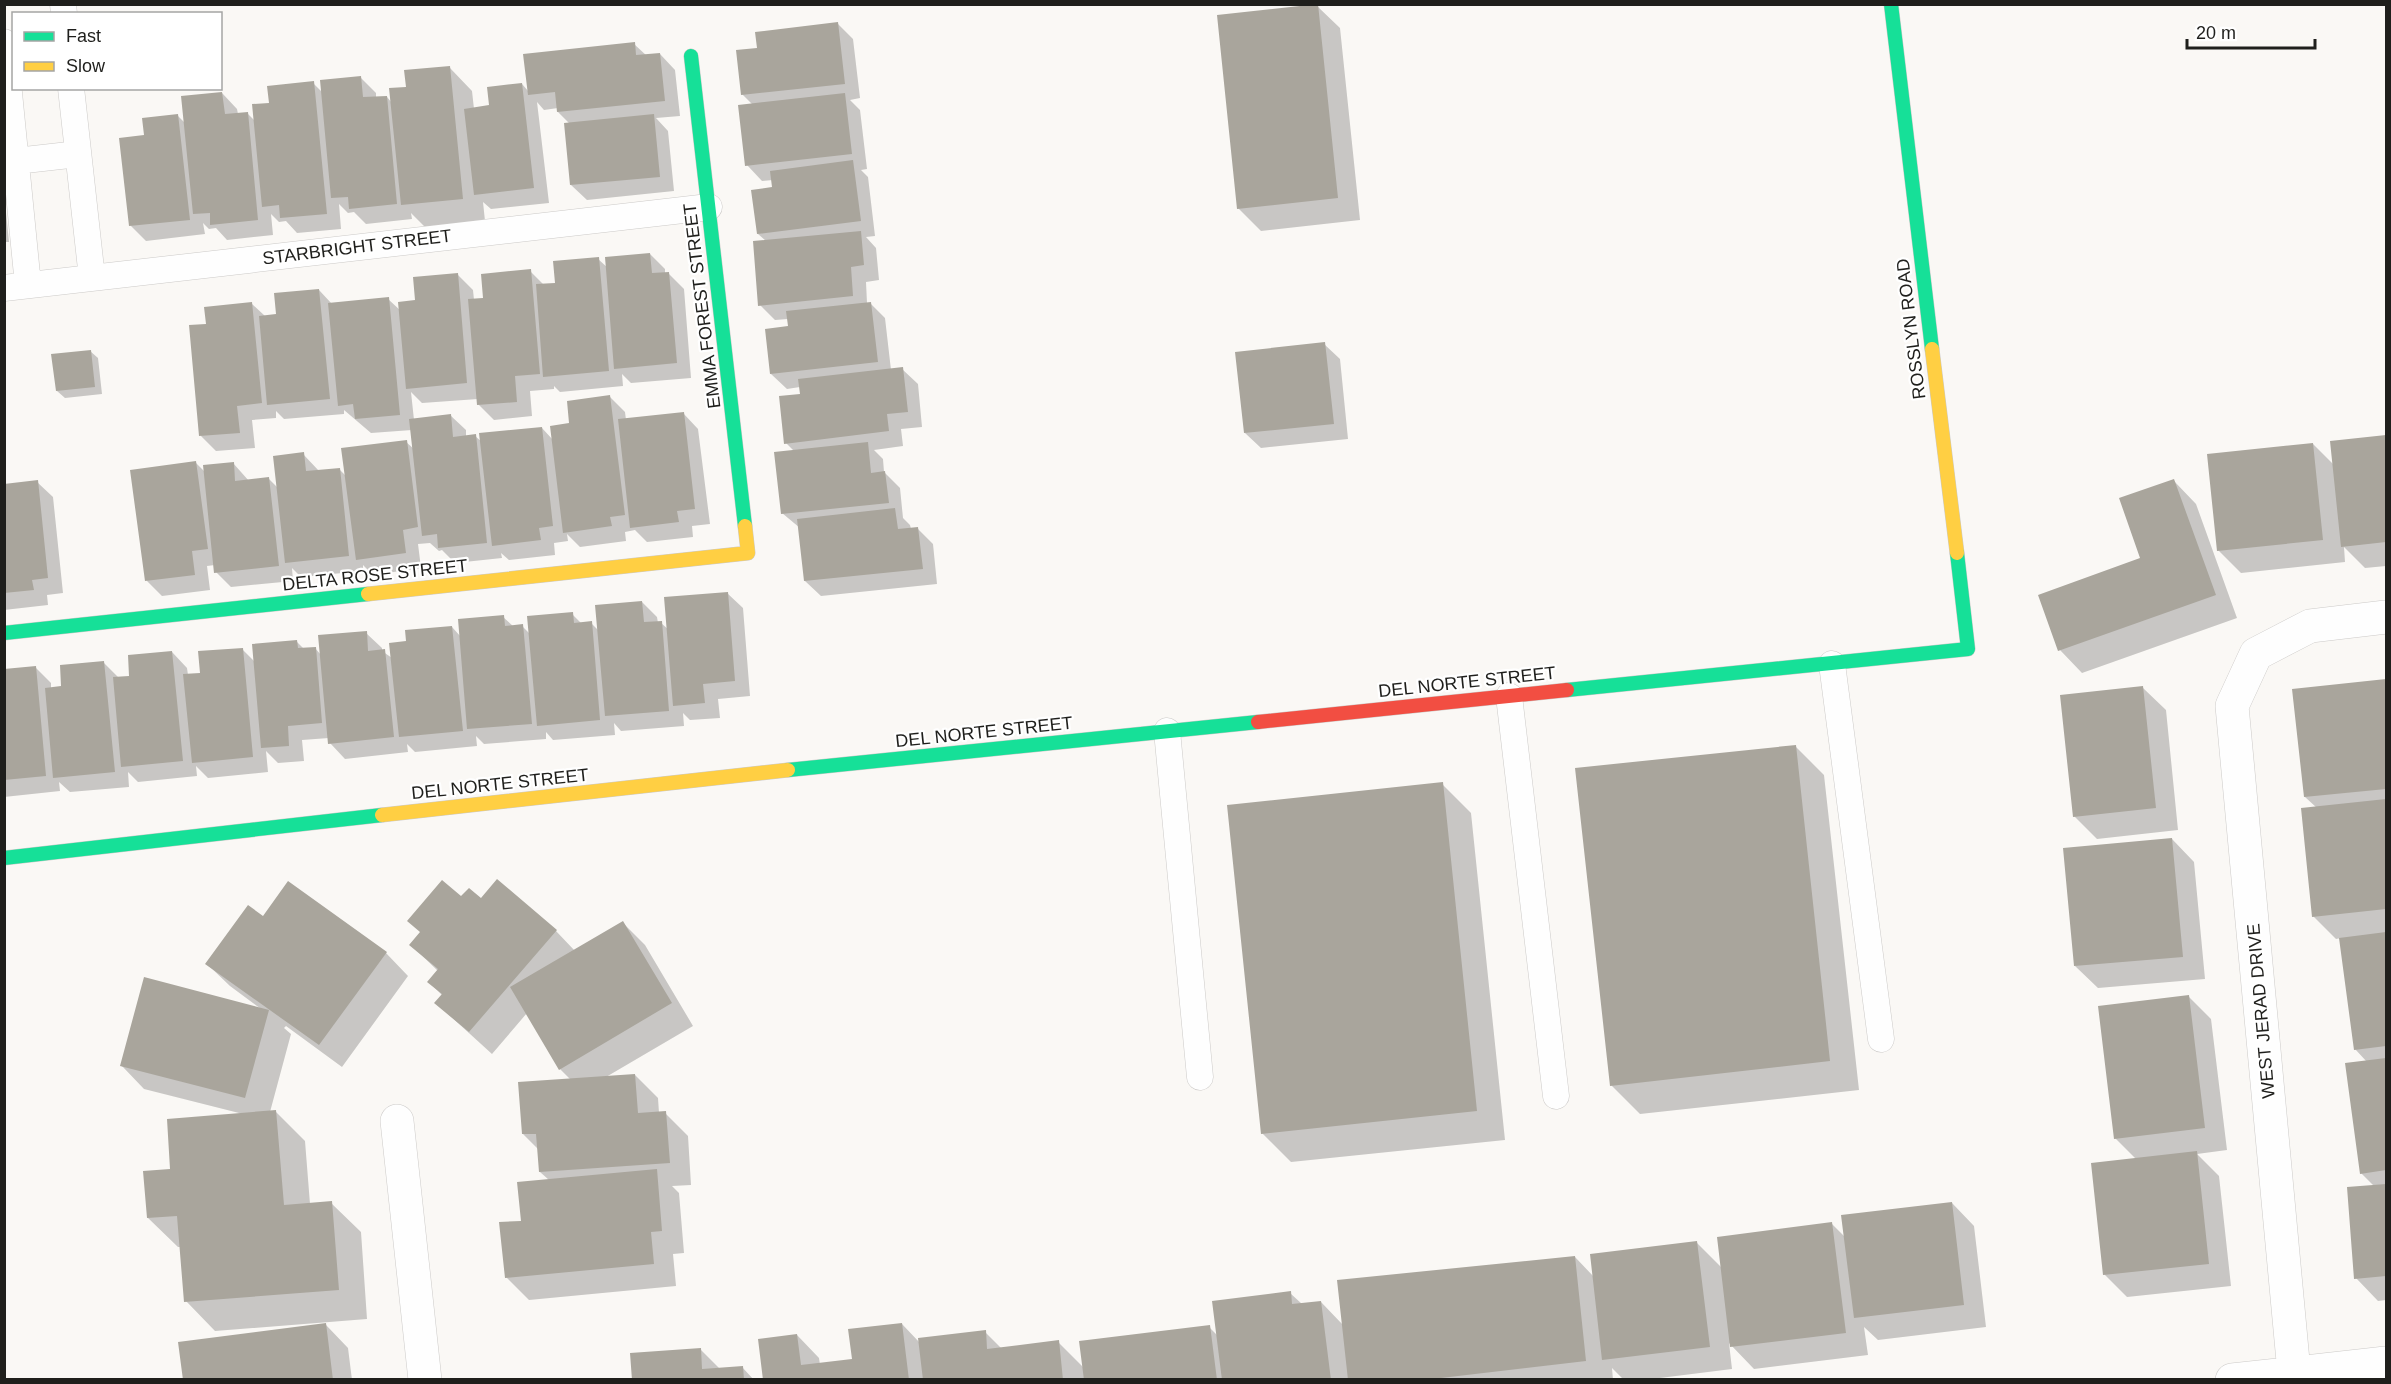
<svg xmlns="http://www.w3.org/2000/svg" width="2391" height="1384" viewBox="0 0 2391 1384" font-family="Helvetica,sans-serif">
	<rect width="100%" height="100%" fill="#faf8f5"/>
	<path fill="#0003" d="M1317 6 1340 28 1360 220 1261 231 1238 208Z
		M838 24 853 39 860 98 850 100 860 110 867 169 861 170 868 177 875 236 866 237 876 248 879 280 866 282 867 303H870L885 318 891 370 902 369 918 384 922 427 901 429 903 446 874 450 883 459 884 472 900 488 903 518 910 525 911 529H918L933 544 937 584 821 596 805 581 800 528 782 513 794 451 786 443 801 395 800 387 787 389 771 374 789 328 788 319 775 320 760 305 766 241 758 234 774 188 773 180 762 181 747 165 753 105 742 94 759 49Z
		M634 44 647 56 660 54 675 70 680 116 656 118 668 131 674 191 587 200 571 185 570 124 558 112V108L544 110 537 102 549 203 491 209 483 202 485 221 425 227 411 213 412 219 366 224 354 212 348 213 339 204 341 229 297 233 286 221 279 222 271 214 273 235 227 240 216 228 209 229 203 223 205 234 146 241 130 225 146 137 178 116 185 123 222 93 237 109 238 114 247 113 255 121 271 104 313 83 322 92 360 77 376 93V98L387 97 392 103 408 88 450 68 472 91 474 109 491 107 522 84 529 92Z
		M4 193 9 242H4Z
		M650 254 665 269V273H668L684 289 691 378 631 383 622 374 623 386 560 392 554 386V389L530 391 532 416 494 420 478 404V399L422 403 411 392 414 420 450 415 466 430V437L475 436 482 442 542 428 553 440 609 396 625 412 626 420 683 413 698 429 710 524 692 526 693 537 647 542 635 530 625 532 626 541 580 547 567 534 568 541 554 543 555 555 509 560 501 553 502 558 455 563 442 550 439 551 430 543 418 544 421 568 373 575 363 565V571L301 577 292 568 293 581 231 587 216 572 215 565 207 566 210 590 162 596 147 581 195 462 206 473 233 463 249 481 269 479 278 488 303 454 319 471 339 469 346 476 406 442 414 449 412 430 371 433 344 410V414L284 419 276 411V418L252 420 255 448 216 451 201 436 208 325 252 304 265 316 278 315 319 290 332 304 388 299 401 311 458 275 473 290 474 300 485 299 530 271 544 285 556 284 598 259 608 268Z
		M1324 344 1340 359 1348 439 1261 448 1245 433Z
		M90 351 98 358 102 394 65 398 57 391Z
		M2386 436V566L2365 568 2344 547 2345 562 2241 573 2218 550 2313 444 2334 465 2331 442Z
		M2174 481 2196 504 2237 618 2082 673 2060 650 2142 559Z
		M37 482 53 497 63 593 47 595 48 605 4 610V485Z
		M727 593 743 608 750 696 718 699 720 718 690 720 683 713 684 726 621 731 614 723 615 735 553 740 546 732V739L484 744 476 736 477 746 415 752 407 744 408 752 345 759 330 743 329 738 302 740 304 761 278 763 266 751 268 772 208 778 196 766 197 776 138 782 128 772 129 787 70 792 59 782 60 791 4 797V670L35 667 51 683V689L63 688 104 663 119 678 131 677 172 652 187 668 188 675 202 674 242 649 255 662 296 641 304 649 315 648 321 655 366 633 382 648V651L392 658 408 642 452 627 461 637 503 617 514 627 522 626 530 634 572 614 582 624 591 623 599 631 642 602 657 617 658 623H661L669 630Z
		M2386 680V1300L2378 1301 2356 1278 2374 1186 2361 1173 2367 1062 2355 1049 2341 938 2336 939 2313 916 2317 808 2305 797 2293 690Z
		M2143 688 2166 710 2178 830 2097 839 2074 816Z
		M1795 746 1824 775 1859 1090 1640 1114 1611 1085Z
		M1442 784 1471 813 1505 1140 1291 1162 1262 1133Z
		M2172 839 2194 862 2205 979 2098 988 2075 966Z
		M462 898 481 900 556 931 575 951 623 923 645 945 693 1026 606 1077 635 1075 658 1098 659 1113H665L688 1136 691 1185 672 1186 679 1193 684 1253 673 1254 676 1286 529 1300 506 1277 522 1222 549 1180 540 1172 538 1149 523 1134 571 1080 560 1069 527 1013 492 1054 436 1003 443 996 429 982 438 971 411 945Z
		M263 918 386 953 408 976 342 1067 286 1026 284 1028 291 1034 270 1112H276L305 1141 310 1204 331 1203 361 1232 367 1319 215 1331 186 1301 181 1247H178L148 1218 172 1171 243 1114 144 1089 122 1066 261 1009 230 986 207 964Z
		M2188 996 2211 1019 2227 1150 2197 1154 2219 1176 2231 1286 2127 1297 2104 1274 2136 1159 2115 1138Z
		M1952 1203 1974 1226 1986 1327 1878 1340 1864 1327 1868 1355 1754 1369 1729 1343 1732 1369 1644 1380H1624L1612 1368 1613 1380H765L797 1335 819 1358 820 1365 853 1361 902 1324 920 1343 985 1332 1001 1348 1058 1342 1084 1368 1209 1327 1218 1336 1290 1293 1302 1304 1321 1302 1343 1325 1575 1257 1594 1277 1697 1243 1722 1268 1832 1224 1846 1238Z
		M326 1325 348 1348 352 1380H184Z
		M700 1349 720 1369 742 1367 754 1380H633Z"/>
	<path fill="#a9a59c" d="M1318 4 1338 198 1237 209 1217 15Z
		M838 22 845 84 741 95 736 50 757 48 755 32Z
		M635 42 636 55 660 53 665 101 557 112 555 92 528 95 523 54Z
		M450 66 463 199 401 205 389 88 406 87 404 70Z
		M361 76 363 97 387 96 397 204 349 209 348 197 331 198 320 80Z
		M314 81 327 214 280 218 279 205 262 207 252 104 269 103 267 86Z
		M522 83 534 188 474 195 464 109 489 105 487 87Z
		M222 92 225 114 248 112 258 220 210 225V213L193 214 181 96Z
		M845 93 852 154 745 166 738 105Z
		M178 114 190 220 129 226 119 138 144 135 142 118Z
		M654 114 660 177 570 185 564 123Z
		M853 160 861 221 757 234 751 190 772 187 770 171Z
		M861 231 864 265 851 267 853 296 758 306 753 241Z
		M650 253 652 273 669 272 677 363 614 369 605 257Z
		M599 257 609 371 543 377 536 284 555 283 553 261Z
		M531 269 540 374 515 376 517 402 477 405 468 299 483 298 481 274Z
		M458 273 467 383 406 389 398 302 415 300 413 277Z
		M319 289 330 399 267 405 259 316 276 314 274 293Z
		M389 297 400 415 355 419 353 404 338 406 328 303Z
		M252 302 262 403 237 406 240 433 199 436 189 325 206 324 204 307Z
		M871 302 878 362 770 374 765 329 788 326 786 311Z
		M1325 342 1334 424 1244 433 1235 352Z
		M91 350 95 387 56 391 51 354Z
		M903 367 908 412 887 414 889 431 784 444 779 396 800 394 798 379Z
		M610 395 625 515 610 517 612 526 563 533 550 426 569 423 567 401Z
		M684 412 695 509 677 511 679 522 630 528 618 419Z
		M451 414 453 437 476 434 487 543 438 548 437 534 422 536 409 419Z
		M542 427 553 526 539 528 541 540 492 546 479 433Z
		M2386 435V542L2341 547 2330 441Z
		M407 440 418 527 403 530 406 553 356 560 341 448Z
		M868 442 871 473 885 471 889 503 781 514 774 452Z
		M2313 443 2323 540 2217 551 2207 454Z
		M304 452 306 471 340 468 349 556 285 563 273 456Z
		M196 461 208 549 192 551 195 575 145 581 130 470Z
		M234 462 235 481 269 477 279 566 214 573 203 465Z
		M2174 479 2216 595 2058 651 2038 595 2140 558 2119 498Z
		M38 480 48 578 32 580 34 590 4 593V484Z
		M895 508 898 529 918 527 923 569 804 581 797 519Z
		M728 592 735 681 703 684 705 703 673 706 664 597Z
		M642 601 644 622 662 621 669 711 605 716 595 605Z
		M573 612 574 623 592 621 600 720 537 726 527 616Z
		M504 615 505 626 523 624 532 724 467 729 458 619Z
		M452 626 463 731 399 737 389 643 406 641 405 630Z
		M367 631 368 651 385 649 394 737 328 744 318 635Z
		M297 640 298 648 316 647 322 723 288 726 289 746 261 748 252 644Z
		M243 648 253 757 192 763 183 674 200 673 198 651Z
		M172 651 183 761 121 767 113 677 129 676 128 655Z
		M104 661 115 772 53 778 45 688 61 686 60 665Z
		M36 666 46 776 4 780V669Z
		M2386 679V789L2304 797 2292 689Z
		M2143 686 2156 808 2073 817 2060 695Z
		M1796 745 1830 1061 1610 1086 1575 768Z
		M1443 782 1477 1111 1261 1134 1227 805Z
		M2386 799V909L2312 917 2301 808Z
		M2172 838 2183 957 2074 966 2063 848Z
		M497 879 557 930 469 1032 434 1003 442 994 427 982 438 969 409 945 420 932 407 921 442 880 461 896 469 888 481 898Z
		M288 881 387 952 319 1045 205 964 248 905 263 916Z
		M623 921 672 1003 559 1070 510 987Z
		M2386 932V1046L2354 1050 2339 938Z
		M144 977 269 1010 245 1098 120 1066Z
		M2189 995 2205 1128 2114 1139 2098 1006Z
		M2386 1058V1170L2360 1174 2345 1063Z
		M635 1074 638 1113 666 1111 670 1163 539 1172 536 1134H522L518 1082Z
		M276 1110 284 1205 332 1201 339 1290 184 1302 177 1216 147 1218 143 1171 170 1169 167 1119Z
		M2197 1151 2209 1264 2103 1275 2091 1163Z
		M657 1169 662 1231 651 1232 654 1264 505 1278 499 1222 521 1221 517 1182Z
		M2386 1184V1276L2354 1279 2347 1187Z
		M1952 1202 1964 1305 1854 1318 1841 1215Z
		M1832 1222 1846 1333 1730 1347 1717 1237Z
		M1697 1241 1710 1347 1602 1360 1590 1254Z
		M1575 1256 1586 1361 1424 1380H1348L1337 1280Z
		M1291 1291 1292 1304 1321 1301 1331 1380H1222L1212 1301Z
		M326 1323 333 1380H183L178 1342Z
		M902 1323 909 1380H763L758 1339 797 1334 801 1365 852 1359 848 1329Z
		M1210 1325 1217 1380H1084L1079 1341Z
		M986 1330 987 1349 1059 1340 1063 1380H923L918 1338Z
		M701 1348 702 1369 743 1366 744 1380H632L630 1353Z"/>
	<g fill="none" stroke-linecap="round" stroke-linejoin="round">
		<defs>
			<path id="lane" d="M63 4 64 14
				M4 42 28 285
				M71 88 92 278
				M16 161 78 154
				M4 288 709 207
				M1832 664 1881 1039
				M1509 696 1556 1096
				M1167 731 1200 1077"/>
			<path id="street" d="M397 1121 425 1380
				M2294 1372 2232 706 2256 654 2310 626 2386 617
				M2232 1380 2386 1363"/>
			<path id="fast" d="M1891 4 1932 349
				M691 56 745 526
				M4 633 368 594
				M1567 690 1968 649 1957 553
				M788 770 1258 722
				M4 858 382 815"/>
			<path id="slow" d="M1932 349 1957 553
				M368 594 748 553 745 526
				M382 815 788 770"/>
			<path id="jam" d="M1258 722 1567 690"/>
		</defs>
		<use href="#lane" stroke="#cccac8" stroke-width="27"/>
		<use href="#street" stroke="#cccac8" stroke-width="34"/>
		<use href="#fast" stroke="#cccac8" stroke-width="15"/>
		<use href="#slow" stroke="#cccac8" stroke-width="15"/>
		<use href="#jam" stroke="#cccac8" stroke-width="15"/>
		<use href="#lane" stroke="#fefefe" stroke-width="26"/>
		<use href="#street" stroke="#fefefe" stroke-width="33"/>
		<use href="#fast" stroke="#16e098" stroke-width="14"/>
		<use href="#slow" stroke="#ffcf43" stroke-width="14"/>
		<use href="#jam" stroke="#f24e42" stroke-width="14"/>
	</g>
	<g text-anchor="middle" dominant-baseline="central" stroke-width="4.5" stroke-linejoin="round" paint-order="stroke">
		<g font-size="18" fill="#1f1f1c" stroke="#fff">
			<text transform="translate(357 247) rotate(-7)">STARBRIGHT STREET</text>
			<text transform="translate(702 306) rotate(-97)">EMMA FOREST STREET</text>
			<text transform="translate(1911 329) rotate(-97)">ROSSLYN ROAD</text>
			<text transform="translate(375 575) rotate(-6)">DELTA ROSE STREET</text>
			<text transform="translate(1467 682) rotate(-6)">DEL NORTE STREET</text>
			<text transform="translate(984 732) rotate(-6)">DEL NORTE STREET</text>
			<text transform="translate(500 784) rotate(-6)">DEL NORTE STREET</text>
			<text transform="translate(2261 1011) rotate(-95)">WEST JERAD DRIVE</text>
		</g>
	</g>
	<rect width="2391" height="1384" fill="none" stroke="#1f1f1c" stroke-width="12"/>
	<rect x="12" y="12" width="210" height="78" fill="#ffffff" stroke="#a5a5a4" stroke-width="1.5"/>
	<rect x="24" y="32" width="30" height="9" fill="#16e098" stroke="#a5a5a4" stroke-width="1.5"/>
	<text x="66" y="42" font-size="18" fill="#1f1f1c">Fast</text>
	<rect x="24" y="62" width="30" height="9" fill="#ffcf43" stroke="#a5a5a4" stroke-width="1.5"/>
	<text x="66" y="72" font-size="18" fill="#1f1f1c">Slow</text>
	<path d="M2187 39v9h128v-9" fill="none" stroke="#1f1f1c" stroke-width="3"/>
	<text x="2196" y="39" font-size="18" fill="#1f1f1c" stroke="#ffffff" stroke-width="4.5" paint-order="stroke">20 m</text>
</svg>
